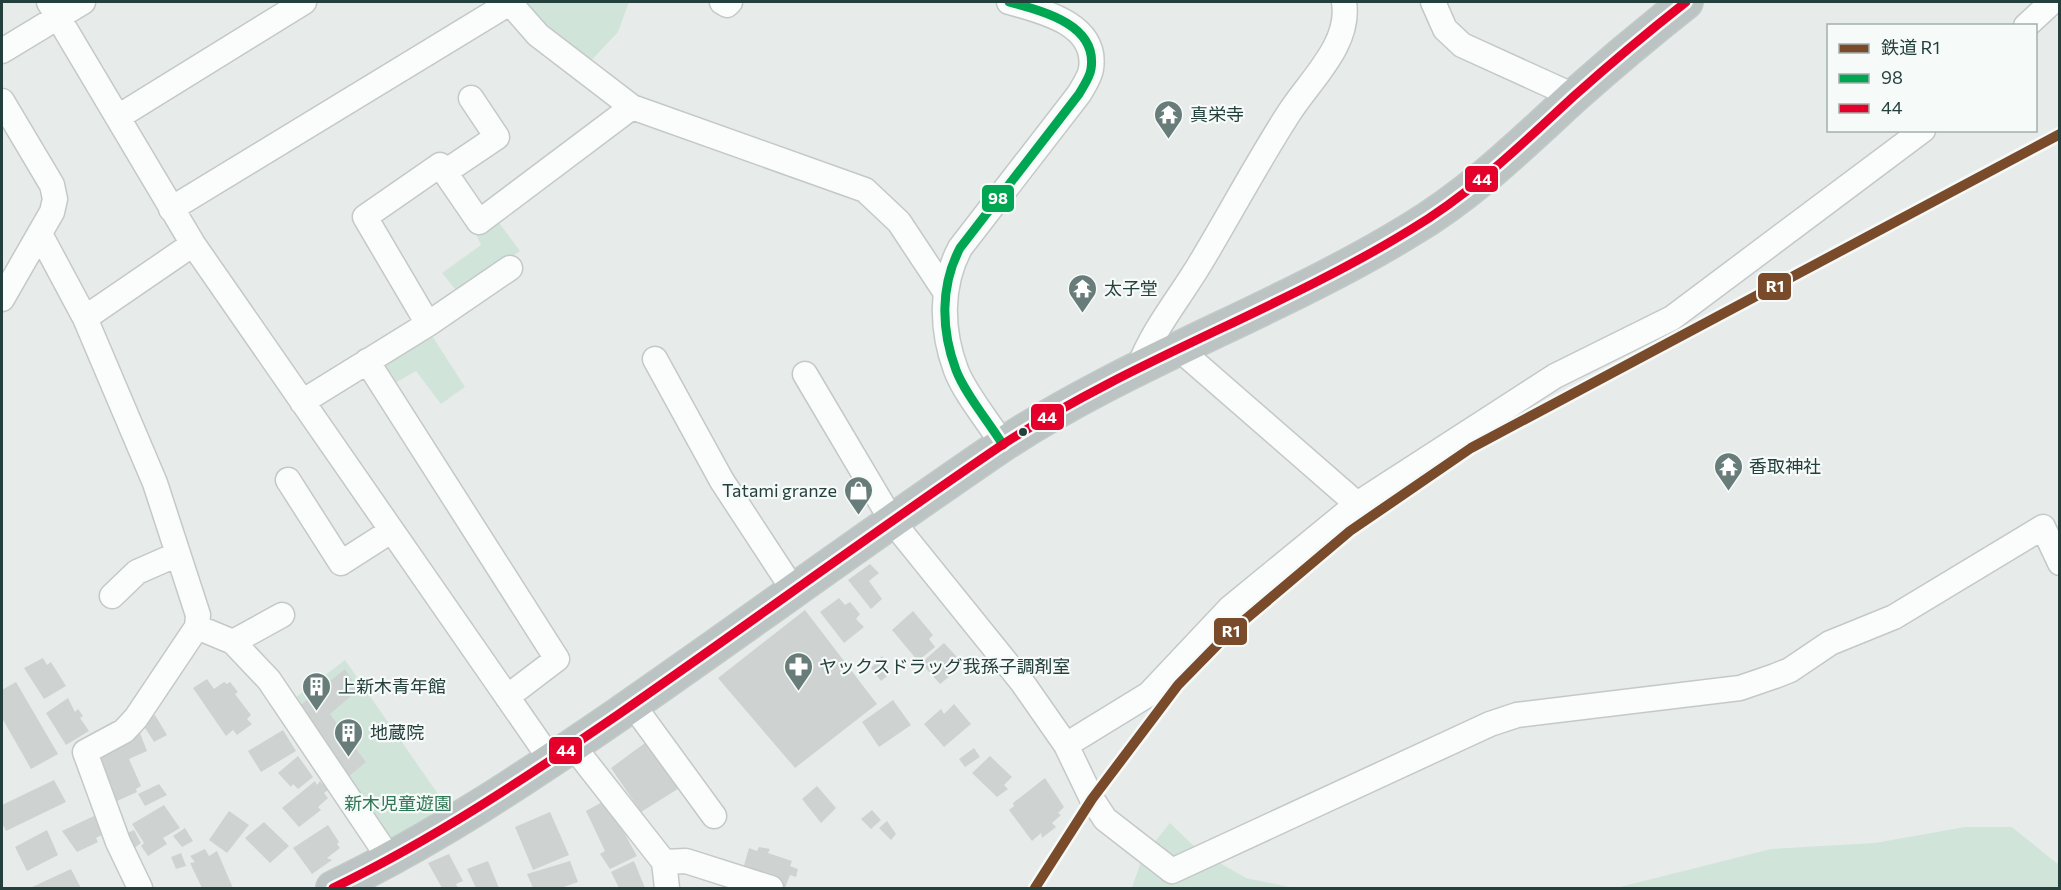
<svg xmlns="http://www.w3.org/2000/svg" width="2061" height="890" viewBox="0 0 2061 890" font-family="Commissioner,'Noto Sans JP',sans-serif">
	<rect width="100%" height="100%" fill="#e7ecea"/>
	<path fill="#d1e4da" d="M529 2H629L618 32 587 65 521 7Z
		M497 220 520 251 459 294 442 273 481 245 475 232Z
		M429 331 465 387 441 404 416 371 390 386 375 364Z
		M345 660 456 820 391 861 286 705Z
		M1170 823 1199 851 1246 878 1294 888H1132L1142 858Z
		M1965 827H2012L2059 865V888H1616L1771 849 1875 843Z"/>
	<path fill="#ced3d2" d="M870 564 879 573 869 581 882 599 871 609 848 580Z
		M839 598 845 605 850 602 860 614 856 619 864 627 844 643 820 612Z
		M805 610 877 704 795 768 718 678Z
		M913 611 933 635 929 639 935 647 918 661 892 630Z
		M944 643 958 658 947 666 955 672 940 684 921 663Z
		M882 656 891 673 881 681 871 668Z
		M43 658 47 665 51 662 66 686 44 699 24 668Z
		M345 669 358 690 330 714 366 762 349 776 297 708Z
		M207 679 214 689 224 682 227 684 230 682 238 692 235 694 251 715 247 719 252 724 237 735 233 730 226 736 193 688Z
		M16 682 58 754 31 769 2 718V690Z
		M68 698 75 712 78 709 83 716 80 718 89 731 66 745 46 713Z
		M893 700 911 725 879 747 862 722Z
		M954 704 971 724 944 747 924 724 941 709 944 714Z
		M155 715 167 735 154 742 142 723Z
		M283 730 296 751 261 772 248 751Z
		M140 733 147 751 129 759 141 786 136 789 137 792 117 801 97 756 110 745Z
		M649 740 681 787 641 812 611 768Z
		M974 748 980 757 965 767 959 759Z
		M298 756 313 777 298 789 293 784 291 787 278 773Z
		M990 756 1012 777 1004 785 1008 789 997 797 972 773Z
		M1045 778 1064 807 1058 813 1061 815 1052 823 1056 827 1042 838 1041 833 1032 841 1009 810 1014 806 1013 803Z
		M54 780 66 802 6 831 2 823V805Z
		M315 781 317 785 320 781 328 790 324 793 328 798 318 807 321 810 299 827 282 808Z
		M159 784 167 795 145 806 138 794Z
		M817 786 836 808 821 823 802 799Z
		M606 800 637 856 610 869 600 854 605 851 586 811Z
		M164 805 180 828 163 838 167 844 148 856 141 846 144 843 132 824Z
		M872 810 881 820 871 829 861 819Z
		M229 811 249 825 227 853 209 840Z
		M550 812 569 855 533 870 515 827Z
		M96 815 107 832 96 838 98 842 77 852 62 831Z
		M887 821 896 834 891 840 879 828Z
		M264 822 289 846 270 863 245 838Z
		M328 825 339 842 337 844 340 848 327 858 332 860 312 874 293 848Z
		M185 828 193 841 182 847 173 836Z
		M47 830 58 855 27 871 15 847Z
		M134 830 141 843 133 849 123 835Z
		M759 847 770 849 768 853 792 861 790 866 798 869 796 877 790 875 785 888 741 876 749 848 757 851Z
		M205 849 209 856 217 851 233 888H202L190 863 195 862 190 856Z
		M181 853 186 866 176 869 171 857Z
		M449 854 463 881 456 884 458 888H442L428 863Z
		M488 861 499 888H476L467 869Z
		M570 861 578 882 561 888H533L527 874Z
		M634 861 645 888H619L611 872Z
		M71 869 81 888H30Z"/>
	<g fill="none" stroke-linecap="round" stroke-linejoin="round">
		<defs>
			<path id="minor" d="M49 2 193 244 551 760
				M509 2 538 35 632 107
				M722 2 727 5 730 2
				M1433 2 1445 29 1462 45 1574 96
				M2026 26 2052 2
				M2 51 83 2
				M2 101 52 185 55 199 52 212 2 299
				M118 117 304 2
				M445 172 497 137 471 98
				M171 209 511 2
				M40 234 85 318 155 483 198 615 197 627 136 718 124 731 85 752 118 842 140 888
				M85 318 193 244
				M428 324 365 217 440 165 479 222 632 107 865 190 899 222 944 290
				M1178 348 1357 504 1555 376 1672 318 1923 130
				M655 359 722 481 794 591
				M367 361 557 659 507 697
				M1139 367C1153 329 1181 296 1201 262 1231 212 1258 161 1289 113 1310 80 1351 44 1344 2
				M805 374 892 521 1022 682 1066 745 1092 799 1105 819 1172 871 1490 724 1517 715 1740 688 1775 676 1790 670 1830 643 1894 617 2043 527 2060 563
				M302 402 428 324 510 268
				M1003 445C989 422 965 394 956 370 941 330 940 286 960 248L1079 94C1083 87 1090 77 1091 69 1098 24 1042 11 1009 2
				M288 480 341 563 391 531
				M112 596 137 572 178 554
				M197 627 233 642 269 680 391 861
				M233 642 282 615
				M633 705 714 816
				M1066 745 1149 694 1230 608 1357 504
				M573 746 664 862 667 888
				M664 862 686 861 771 888"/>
			<path id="highway" d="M333 888C433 840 527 777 619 714 746 626 871 534 999 447 1129 361 1278 311 1410 230 1471 194 1523 143 1574 96 1611 63 1648 32 1686 2"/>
		</defs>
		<use href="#minor" stroke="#c4c9c7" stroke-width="27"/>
		<use href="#highway" stroke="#c2cac9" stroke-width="36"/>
		<use href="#minor" stroke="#fbfcfc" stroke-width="24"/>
		<use href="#highway" stroke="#bcc4c3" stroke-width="33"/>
		<defs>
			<path id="bus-1" d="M1003 445C989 422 965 394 956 370 941 330 940 286 960 248L1079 94C1083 87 1090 77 1091 69 1098 24 1042 11 1009 2"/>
			<path id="bus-2" d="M333 888C433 840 527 777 619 714 746 626 871 534 999 447 1129 361 1278 311 1410 230 1471 194 1523 143 1574 96 1611 63 1648 32 1686 2"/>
		</defs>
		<use href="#bus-1" stroke="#f6faf9" stroke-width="14"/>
		<use href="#bus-2" stroke="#f6faf9" stroke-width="14"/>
		<use href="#bus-1" stroke="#00a651" stroke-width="9"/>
		<use href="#bus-2" stroke="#e4002b" stroke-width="9"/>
		<defs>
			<path id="rail-1" d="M1035 888 1092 799 1178 685 1228 634 1350 531 1471 448 2060 134"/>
		</defs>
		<use href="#rail-1" stroke="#f6faf9" stroke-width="15"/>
		<use href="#rail-1" stroke="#7a4b2a" stroke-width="10"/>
	</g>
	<defs>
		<symbol id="temple-pin" viewBox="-11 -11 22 30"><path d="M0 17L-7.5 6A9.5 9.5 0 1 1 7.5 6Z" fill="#687c79" stroke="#f6faf9"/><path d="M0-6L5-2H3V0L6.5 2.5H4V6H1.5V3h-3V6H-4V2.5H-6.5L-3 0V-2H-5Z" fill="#fff"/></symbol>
		<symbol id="shop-pin" viewBox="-11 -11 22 30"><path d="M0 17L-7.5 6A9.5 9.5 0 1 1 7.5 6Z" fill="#687c79" stroke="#f6faf9"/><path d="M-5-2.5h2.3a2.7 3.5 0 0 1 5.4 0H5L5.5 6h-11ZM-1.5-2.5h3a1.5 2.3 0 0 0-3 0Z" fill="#fff"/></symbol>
		<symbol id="pharmacy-pin" viewBox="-11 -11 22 30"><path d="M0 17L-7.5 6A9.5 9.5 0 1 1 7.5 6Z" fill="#687c79" stroke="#f6faf9"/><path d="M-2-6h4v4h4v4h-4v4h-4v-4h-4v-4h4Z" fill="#fff"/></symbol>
		<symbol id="building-pin" viewBox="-11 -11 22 30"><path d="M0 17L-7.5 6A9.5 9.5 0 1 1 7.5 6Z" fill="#687c79" stroke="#f6faf9"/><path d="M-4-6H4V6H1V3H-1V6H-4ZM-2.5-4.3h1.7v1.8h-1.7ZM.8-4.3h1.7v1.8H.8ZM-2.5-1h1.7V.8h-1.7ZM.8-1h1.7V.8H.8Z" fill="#fff"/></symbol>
	</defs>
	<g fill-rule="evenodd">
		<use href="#temple-pin" x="1152" y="98" width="33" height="45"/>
		<use href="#temple-pin" x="1066" y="272" width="33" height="45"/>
		<use href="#temple-pin" x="1712" y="450" width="33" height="45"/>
		<use href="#shop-pin" x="842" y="474" width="33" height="45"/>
		<use href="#pharmacy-pin" x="782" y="650" width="33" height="45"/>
		<use href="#building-pin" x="300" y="670" width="33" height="45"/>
		<use href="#building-pin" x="332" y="716" width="33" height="45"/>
	</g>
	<circle fill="#24403c" stroke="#f6faf9" stroke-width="2" cx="1023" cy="432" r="5"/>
	<g text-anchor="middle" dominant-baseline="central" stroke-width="4.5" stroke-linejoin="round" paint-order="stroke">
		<g font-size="18" fill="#24403c" stroke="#f6faf9" text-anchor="start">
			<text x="1190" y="114">真栄寺</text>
			<text x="1104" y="288">太子堂</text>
			<text x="1749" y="466">香取神社</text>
			<text x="837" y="490" text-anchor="end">Tatami granze</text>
			<text x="819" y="666">ヤックスドラッグ我孫子調剤室</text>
			<text x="338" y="686">上新木青年館</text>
			<text x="370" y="732">地蔵院</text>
		</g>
		<g font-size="18" fill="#2f7654" stroke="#f6faf9">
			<text x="398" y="803">新木児童遊園</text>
		</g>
	</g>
	<g stroke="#f6faf9" stroke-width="2">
		<rect x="1464" y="165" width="35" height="28" rx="6" fill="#e4002b"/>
		<rect x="981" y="184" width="34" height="29" rx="6" fill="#00a651"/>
		<rect x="1757" y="272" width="35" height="29" rx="6" fill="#7a4b2a"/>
		<rect x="1030" y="403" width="35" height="28" rx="6" fill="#e4002b"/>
		<rect x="1213" y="617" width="35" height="29" rx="6" fill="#7a4b2a"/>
		<rect x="548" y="736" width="35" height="29" rx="6" fill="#e4002b"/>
	</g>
	<g font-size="16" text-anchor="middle" font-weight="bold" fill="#fff">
		<text x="1482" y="185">44</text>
		<text x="998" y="204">98</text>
		<text x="1775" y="292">R1</text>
		<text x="1047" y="423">44</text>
		<text x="1231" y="637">R1</text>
		<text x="566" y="756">44</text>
	</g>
	<rect width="2061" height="890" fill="none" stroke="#24403c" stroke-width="6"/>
	<rect x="1827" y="24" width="210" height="108" fill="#f6faf9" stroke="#a2b0ad" stroke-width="1.5"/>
	<rect x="1839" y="44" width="30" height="9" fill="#7a4b2a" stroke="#a2b0ad" stroke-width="1.5"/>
	<text x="1881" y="54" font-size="18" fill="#24403c">鉄道 R1</text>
	<rect x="1839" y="74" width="30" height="9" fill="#00a651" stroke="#a2b0ad" stroke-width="1.5"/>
	<text x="1881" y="84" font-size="18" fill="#24403c">98</text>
	<rect x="1839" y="104" width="30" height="9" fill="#e4002b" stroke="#a2b0ad" stroke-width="1.5"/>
	<text x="1881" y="114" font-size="18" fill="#24403c">44</text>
</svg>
